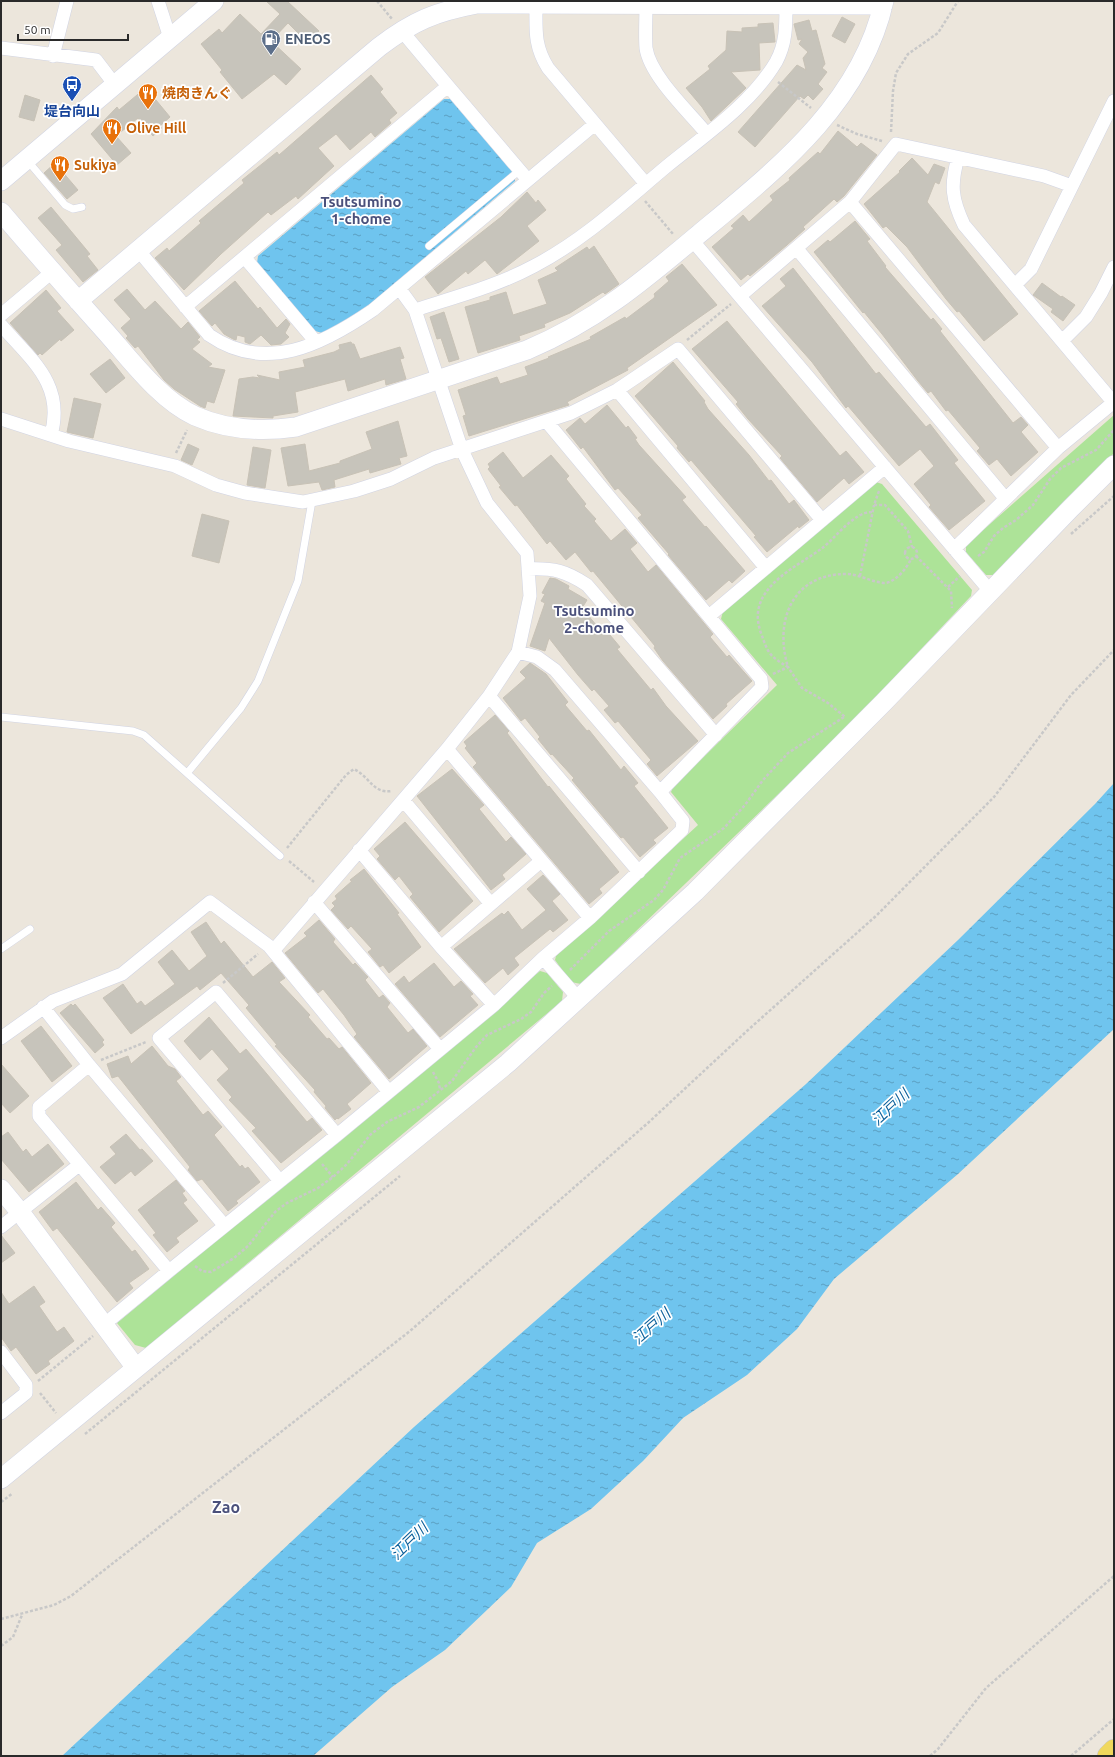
<svg xmlns="http://www.w3.org/2000/svg" width="1115" height="1757" viewBox="0 0 1115 1757" font-family="Ubuntu,'Noto Sans JP',sans-serif">
	<defs>
		<pattern id="water-ripples" width="26" height="14" patternUnits="userSpaceOnUse"><rect width="26" height="14" fill="#6fc4ee"/><path d="M2 4q2-2 4 0t4 0M15 11q2-2 4 0t4 0" fill="none" stroke="#5b9fc1"/></pattern>
	</defs>
	<rect width="100%" height="100%" fill="#ece6dc"/>
	<path fill="#ade398" d="M1114 415V453L993 575H986L966 552V545Z
		M876 482 882 484 972 590 971 596 847 728 581 984 571 982 555 960 556 956 698 825 671 792 673 787 777 685 721 619 723 611Z
		M540 971 547 973 563 992 562 1001 146 1348 135 1345 117 1323Z"/>
	<path fill="url(#water-ripples)" d="M444 99H450L515 175V181L369 305 336 326 322 333 315 331 257 263 258 256Z
		M1114 783V1029L958 1174 834 1279 797 1329 747 1375 683 1418 643 1461 591 1509 537 1543 511 1587 445 1650 392 1687 313 1756H62L414 1427 806 1084 958 940 1095 804Z"/>
	<path fill="#c7c4bb" stroke="#c8c2b6" d="M266 1H287L319 31 308 43 288 23 271 41 301 69 286 85 274 74 242 99 220 72 222 70 201 44 219 29 222 33 240 14 261 34 280 14Z
		M842 17 855 24 845 43 832 36Z
		M809 20 812 31 816 30 825 64 822 68 827 72 818 84 823 89 813 100 808 95 804 99 800 96 755 147 738 132 797 65 806 70 803 58 808 52 799 44 802 39 798 40 794 24Z
		M773 23 775 42 759 43 760 70 731 72 746 88 711 121 702 107 686 88 710 69 708 66 726 50 727 31 742 32V28L758 27V24Z
		M371 75 383 89 380 92 397 113 389 120 391 123 375 137 371 132 350 150 336 134 318 148 334 166 298 199 296 196 271 215 268 212 221 254 184 290 155 258 167 248 169 251 201 223 199 221 244 183 242 180 277 152 279 155Z
		M143 90 149 97 151 94 170 117 160 126 162 128 153 136 138 118 116 136 131 153 117 165 91 134 117 107 119 110Z
		M25 95 40 100 34 121 19 117Z
		M838 131 857 147 861 143 877 155 844 196 837 202 834 199 803 227 805 229 787 245 750 276 748 274 741 280 712 247 734 228 731 226 743 215 749 222 773 200 770 196 790 180 789 178 818 152 820 154Z
		M912 158 928 175 934 164 945 168 939 184 935 182 927 202 1018 314 984 341 959 311 957 312 946 299 907 247 886 226 883 228 864 204 900 172 899 171Z
		M55 163 78 190 67 199 44 173Z
		M527 192 536 203 538 200 546 210 527 226 539 241 497 274 485 260 468 274 466 271 438 294 425 277 501 217Z
		M51 207 90 254 87 256 98 270 83 282 56 250 62 245 38 218Z
		M855 221 870 239 867 241 886 266 885 267 931 320 933 318 942 329 940 331 1013 423 1021 417 1028 425 1021 432 1038 452 1011 476 997 459 989 465 977 451 980 448 948 410 946 411 931 391 928 393 918 381 882 334 864 312 863 313 814 252 828 240 830 242Z
		M594 246 619 284 605 294 603 292 570 313 544 324 545 327 519 336 520 340 478 353 465 307 490 300V297L506 292 513 315 547 304 538 280 558 271 555 268 587 247 589 250Z
		M682 264 717 305 627 368 628 370 567 402 569 405 469 436 463 416 466 415 458 390 497 377 500 384 528 375 525 367 549 358 548 357 591 339 590 337 625 317 626 319 654 298 655 296 654 294 669 281 666 277Z
		M793 268 876 374 879 372 926 427 930 424 958 460 954 463 985 501 949 530 929 507 931 505 914 484 934 466 920 449 899 466 848 406 846 408 812 362 762 306 786 286 780 279Z
		M235 281 258 309 260 307 277 328 286 319 290 324 285 333 289 337 281 344 271 345 261 335 250 344 245 342V337L237 335 236 340 233 339 224 334 215 323 212 326 199 311Z
		M1042 283 1061 297 1062 296 1075 305 1063 321 1051 312 1053 309 1033 295Z
		M127 289 145 310 155 301 181 329 188 322 200 337 197 340 200 342 192 349 212 364 208 367 225 370 214 403 207 401 205 408 200 406 174 389 164 380 138 346 135 348 126 338 128 336 121 328 131 319 114 300Z
		M46 290 61 308 57 311 74 330 61 341 60 339 42 355 40 353 38 355 10 323Z
		M444 312 459 359 449 362 441 338 437 339 430 317Z
		M727 321 840 456 846 451 864 472 849 484 844 478 817 502 780 458 782 456 748 419 736 404 738 402 692 349Z
		M351 342 352 344H354L360 359 400 347 404 358 400 359 406 379 386 385 385 379 348 391 345 379 295 392 298 412 273 416V418L233 416 239 379 253 377 260 378 257 375 280 380 279 372 305 367 303 360 334 352 340 349 339 345Z
		M110 359 125 378 106 393 90 374Z
		M673 362 705 401 704 402 708 409 749 455 769 481 771 480 789 504 794 500 809 520 799 528 798 526 767 552 754 537 756 536 691 460 689 462 677 448 678 446 635 396Z
		M74 398 101 404 93 438 67 432Z
		M607 405 626 428 628 426 637 438 635 439 639 445 686 497 682 500 705 527 706 526 745 571 732 583 729 580 706 600 668 555 669 554 638 518 642 515 618 488 615 490 583 447 581 449 566 430 580 418 585 424Z
		M398 421 407 456 399 458 401 464 370 473 369 469 334 480 335 487 322 490 319 482 288 486 281 448 305 444 309 471 340 463V461L372 449 366 432Z
		M188 444 199 449 192 465 181 460Z
		M253 447 271 450 265 488 247 485Z
		M503 452 523 478 551 455 569 476 566 479 586 504 584 506 596 519 594 521 611 541 625 529 637 543 630 549 648 572 656 565 713 634 710 637 727 657 729 655 752 681 726 704 727 706 713 719 663 661 654 648 655 646 593 571 591 572 575 552 566 560 550 541 547 544 517 505 515 506 499 487 501 486 488 469 490 467 488 464Z
		M202 514 229 521 219 563 192 556Z
		M550 578 556 579 569 586 568 589 587 600 582 608 602 632 605 629 620 647 617 649 651 690 653 688 666 706 698 741 657 776 647 764 651 760 618 721 615 723 604 710 609 706 594 689 592 691 578 675 549 638 545 651 530 646 545 603 541 601 545 594 542 593Z
		M530 663 546 674 568 702 565 705 587 731 589 730 621 770 624 766 638 783 634 786 668 828 653 840 656 843 640 857 623 837 621 838 572 780 574 778 552 754 551 755 538 739 540 737 525 718 521 721 503 698 526 678 520 672Z
		M495 715 509 731 507 733 548 787 549 786 619 872 599 889 602 893 589 904 473 767 477 763 465 748 467 746 464 742Z
		M452 769 484 805 479 809 506 842 511 837 526 854 502 875 505 879 491 890 417 796Z
		M405 822 473 901 439 932 410 897 413 894 399 876 395 880 377 859 380 856 374 849Z
		M364 869 399 913 397 914 421 947 389 973 383 965 380 967 368 952 372 949 351 926 348 929 331 910 335 906 332 903 337 899 335 896 352 881 350 880Z
		M543 875 560 894 552 901 568 920 553 932 550 929 514 958 519 965 508 975 503 968 485 983 454 949 502 913 504 915 508 911 522 930 546 910 527 889Z
		M319 920 335 939 333 942 353 965 355 963 368 977 365 980 379 998 383 995 390 1003 387 1007 408 1033 413 1029 427 1046 389 1079 354 1037 357 1034 344 1015 323 989 318 993 285 953 307 936 304 933Z
		M206 922 221 944 224 941 253 977 272 962 285 978 279 982 310 1015 308 1017 327 1039 329 1038 339 1049 342 1047 371 1083 347 1104 351 1109 338 1119 337 1118 335 1120 325 1108 326 1106 314 1092 315 1090 275 1046 277 1045 246 1008 249 1005 221 973 200 990 197 986 131 1034 103 998 123 984 137 1004 141 1001 145 1006 175 984 158 962 172 950 189 971 207 956 191 932Z
		M434 963 454 987 461 981 473 994 470 996 478 1005 440 1037 395 984 404 976 409 983Z
		M71 1004 73 1006 75 1004 104 1040 102 1042 104 1045 95 1053 60 1013Z
		M209 1017 240 1054 246 1049 307 1122 312 1118 322 1130 281 1163 252 1131 256 1128 229 1100 232 1097 217 1080 229 1069 212 1049 200 1060 184 1041Z
		M41 1026 72 1066 52 1082 21 1041Z
		M152 1046 168 1066 175 1069 181 1077 176 1081 203 1115 208 1111 222 1127 214 1135 240 1167 242 1165 245 1169 248 1167 260 1182 236 1201 238 1203 228 1211 202 1179 197 1181 188 1170 190 1167 118 1076 112 1078 107 1064 128 1056 131 1064Z
		M1 1064 29 1096 10 1113 1 1103Z
		M8 1132 23 1152 26 1149 32 1157 48 1144 64 1164 29 1192 1 1159V1137Z
		M126 1134 140 1150 142 1149 153 1161 135 1176 131 1171 115 1184 100 1167 116 1154 110 1147Z
		M176 1180 185 1191 182 1193 187 1200 183 1203 198 1221 176 1238 179 1242 167 1252 153 1235 156 1233 138 1210Z
		M76 1182 98 1210 101 1207 115 1223 111 1227 132 1252 135 1250 149 1269 129 1283 133 1288 117 1302 57 1228 53 1231 39 1212Z
		M1 1235 15 1253 1 1263Z
		M34 1286 45 1302 39 1306 57 1332 64 1327 74 1341 48 1361 50 1364 36 1374 16 1347 11 1351 1 1337V1292L9 1304Z"/>
	<g fill="none" stroke-linecap="round" stroke-linejoin="round">
		<defs>
			<path id="lane" d="M27 160 65 205 73 209 82 207
				M429 246 520 170
				M1 717 133 731 144 735 280 856
				M188 772 241 708 258 681 298 581 312 501
				M1 949 30 929"/>
			<path id="street" d="M158 1 170 38
				M536 4C536 30 534 46 548 68L646 184
				M646 5C646 19 645 34 646 48 650 76 689 112 707 134
				M1 48 96 60 115 85
				M53 56 67 1
				M448 86 528 180
				M958 158C950 185 952 200 964 225L1114 403
				M850 202 1058 448
				M692 240 990 591
				M797 249 1005 498
				M139 251 209 335C265 374 322 345 373 310L595 124
				M245 258 316 342
				M1015 285 1031 269 1114 101
				M740 296 850 202 896 144 1044 176 1072 186
				M185 307 448 86 401 30
				M415 310C455 297 497 286 534 266 584 240 624 202 667 166 705 135 751 104 776 62 786 44 786 26 786 6
				M1 315 52 272
				M1 325C31 360 65 384 51 435
				M1063 340 1086 317 1101 293 1114 267
				M617 390 766 568
				M1 419 69 441 175 466 216 485 245 493 303 502 354 491 391 479 434 458 571 413 617 390 678 349 822 520
				M954 549 1058 448 1114 402
				M528 569C554 568 566 571 587 585L716 735
				M709 616 885 467
				M518 652 537 657 555 670 660 792
				M489 696 639 872
				M447 749 590 918
				M403 800 491 904
				M359 850 441 947 494 1005
				M314 902 440 1049
				M441 947 541 861
				M273 951 447 749 489 696 518 652 530 596 527 553 487 503 462 450 415 310 399 288
				M543 958 578 998
				M43 1007 89 1065 39 1107V1116L169 1271 337 1135 494 1005 543 958 590 918 682 830 683 821 660 792 762 687 761 679 547 422
				M1 1038 53 1001 122 974 210 902 269 946 389 1092
				M89 1065 224 1225
				M280 1181 159 1038 216 992 337 1135
				M1 1227 79 1165
				M112 1318 169 1271
				M1 1352 26 1385V1393L1 1413"/>
			<path id="secondary" d="M1 181 214 1
				M1 212C35 252 70 292 105 331 130 359 160 400 195 416 227 430 262 432 296 427L527 350C596 321 643 281 699 234 776 170 861 104 884 1
				M78 301 379 47C413 21 435 12 477 4L883 5
				M1 1189 20 1212 136 1368
				M1 1479 508 1063 695 892 884 702 1070 509 1114 465"/>
			<path id="primary" d="M1108 1756 1114 1750"/>
		</defs>
		<use href="#lane" stroke="#d1d4e3" stroke-width="8"/>
		<use href="#street" stroke="#d1d4e3" stroke-width="14"/>
		<use href="#secondary" stroke="#d1d4e3" stroke-width="20"/>
		<use href="#primary" stroke="#c8c8c8" stroke-width="22"/>
		<path stroke="#c8c8c8" stroke-width="2.5" stroke-dasharray="3 2" stroke-linecap="butt" d="M377 1 392 19
			M778 82 811 108
			M837 125 857 134 882 141
			M891 132 893 91 896 73 908 54 938 33 958 1
			M645 201 673 234
			M687 340 731 304
			M176 453 187 430
			M879 491 874 505H885L908 531 912 547
			M872 512C853 512 835 539 821 549 793 569 745 590 761 633 768 653 769 656 788 667 774 621 792 574 846 574 859 574 871 582 884 583 895 583 907 568 911 559
			M1071 534 1114 496
			M905 553a6 6 0 1 1 12 0a6 6 0 1 1-12 0Z
			M916 556 951 591 952 608
			M978 556 984 552 994 536 1003 528 1016 520 1033 505 1050 479 1061 468 1096 450 1114 430
			M860 576 874 505
			M948 587 960 576
			M773 674 788 667 802 688 828 703 845 717
			M287 848 346 775 354 769C370 777 373 794 392 791
			M289 861 314 882
			M570 970 609 931 654 900 663 890 680 858 724 828 745 805 763 780 788 753 844 717
			M223 983 258 954
			M101 1060 146 1042
			M433 1072 439 1083 440 1090
			M322 1164 333 1177
			M195 1266 202 1271 211 1272 234 1258 248 1246 275 1212 287 1203 318 1188 333 1177 347 1164 371 1134 387 1122 419 1107 452 1081 476 1047 487 1035 521 1019 531 1012 544 993 552 986
			M38 1381 93 1336
			M40 1393 56 1413
			M85 1434 400 1176
			M1 1502 13 1493
			M1 1619 54 1605 71 1596 410 1331 649 1122 748 1030 877 915 994 797 1071 695 1114 650
			M1 1646 13 1637 22 1615
			M930 1756 938 1749 986 1688 1114 1576
			M1071 1756 1114 1719"/>
		<use href="#lane" stroke="#fff" stroke-width="7"/>
		<use href="#street" stroke="#fff" stroke-width="13"/>
		<use href="#secondary" stroke="#fff" stroke-width="19"/>
		<use href="#primary" stroke="#f0d85d" stroke-width="21"/>
	</g>
	<defs>
		<symbol id="fuel-pin" viewBox="-11 -11 22 30"><path d="M0 17L-7.5 6A9.5 9.5 0 1 1 7.5 6Z" fill="#5c6f8a" stroke="#fff"/><path d="M-5.5-6h7V0h2V4h1.3V-2.5L3-4.5l.8-.8L6-3V5H2.5V1h-1V6h-7ZM-4.2-4.7v3.2H.2V-4.7Z" fill="#fff"/></symbol>
		<symbol id="bus-pin" viewBox="-11 -11 22 30"><path d="M0 17L-7.5 6A9.5 9.5 0 1 1 7.5 6Z" fill="#1a4fb4" stroke="#fff"/><path d="M-5-6H5V4H4V6H2V4H-2V6H-4V4H-5ZM-3.5-4V0h7V-4ZM-3.5 1.2v1.5H-2V1.2ZM2 1.2v1.5H3.5V1.2Z" fill="#fff"/></symbol>
		<symbol id="restaurant-pin" viewBox="-11 -11 22 30"><path d="M0 17L-7.5 6A9.5 9.5 0 1 1 7.5 6Z" fill="#e8710a" stroke="#fff"/><path d="M-5-6h1v4h1v-4h1v4h1v-4h1v5L-1.5 .5V6h-2V.5L-5-1ZM5-6V6H3V1.5H1.5Q1.5-4 5-6Z" fill="#fff"/></symbol>
	</defs>
	<g fill-rule="evenodd">
		<use href="#fuel-pin" x="260" y="28" width="22" height="30"/>
		<use href="#bus-pin" x="61" y="74" width="22" height="30"/>
		<use href="#restaurant-pin" x="137" y="82" width="22" height="30"/>
		<use href="#restaurant-pin" x="101" y="117" width="22" height="30"/>
		<use href="#restaurant-pin" x="49" y="154" width="22" height="30"/>
	</g>
	<g text-anchor="middle" dominant-baseline="central" stroke-width="3.5" stroke-linejoin="round" paint-order="stroke">
		<g font-size="14" font-weight="bold" fill="#4e5e75" stroke="#fff" text-anchor="start">
			<text x="285" y="39">ENEOS</text>
		</g>
		<g font-size="14" font-weight="bold" fill="#c56008" stroke="#fff" text-anchor="start">
			<text x="162" y="93">焼肉きんぐ</text>
			<text x="126" y="128">Olive Hill</text>
			<text x="74" y="165">Sukiya</text>
		</g>
		<g font-size="14" font-weight="bold" fill="#164399" stroke="#fff">
			<text x="72" y="111">堤台向山</text>
		</g>
		<g font-size="15" font-weight="bold" fill="#4a507b" stroke="#fff">
			<text x="361" y="201">Tsutsumino<tspan x="361" dy="17">1-chome</tspan></text>
			<text x="594" y="610">Tsutsumino<tspan x="594" dy="17">2-chome</tspan></text>
		</g>
		<g font-size="15" font-style="italic" fill="#0d619b" stroke="#fff">
			<text transform="translate(890 1107) rotate(-43)">江戸川</text>
			<text transform="translate(651 1326) rotate(-41)">江戸川</text>
			<text transform="translate(409 1541) rotate(-44)">江戸川</text>
		</g>
		<g font-size="16" font-weight="bold" fill="#4a507b" stroke="#fff">
			<text x="226" y="1507">Zao</text>
		</g>
	</g>
	<rect width="1115" height="1757" fill="none" stroke="#2a2a2a" stroke-width="4"/>
	<path d="M18 34v6h110v-6" fill="none" stroke="#2a2a2a" stroke-width="2"/>
	<text x="24" y="34" font-size="12" fill="#2a2a2a" stroke="#ffffff" stroke-width="3" paint-order="stroke">50 m</text>
</svg>
